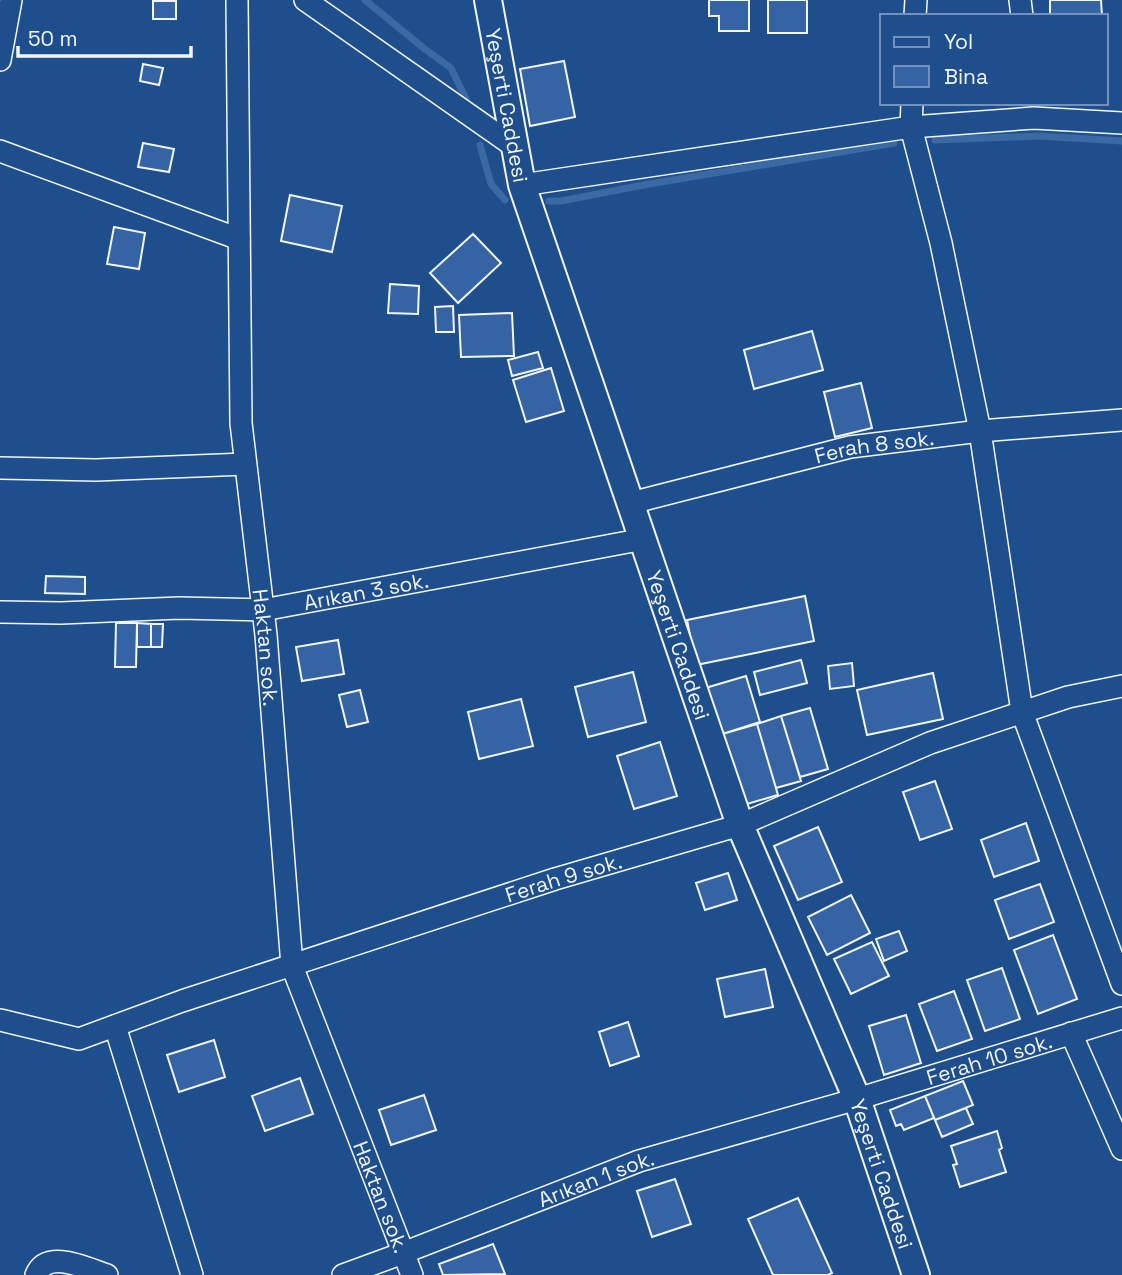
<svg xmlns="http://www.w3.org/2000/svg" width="1122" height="1275" viewBox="0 0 1122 1275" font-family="'Space Grotesk',sans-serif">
	<rect width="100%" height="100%" fill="#1f4e8c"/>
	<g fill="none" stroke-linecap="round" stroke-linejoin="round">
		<path stroke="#3b69a3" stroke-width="7" d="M365 0 426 50 451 68 466 99
			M935 140 1039 136 1122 141
			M480 145 491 184 505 200
			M549 201H561L649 184 894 143"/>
	</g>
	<path fill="#3563a3" stroke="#f2f6ff" stroke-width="2" d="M709 0H749V31H719V16H709Z
		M768 0H807V33H768Z
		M1050 0H1101L1102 16H1050Z
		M153 1H176V19H153Z
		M564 61 575 117 530 126 520 69Z
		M143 64 163 68 159 85 140 81Z
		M143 143 174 149 169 172 138 167Z
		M290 195 342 206 332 252 281 241Z
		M114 227 145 233 139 269 107 264Z
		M473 234 501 263 458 303 430 273Z
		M390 284 419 286 418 314 388 313Z
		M453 306 454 332H436L435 307Z
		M512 313 514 356 461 357 459 315Z
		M812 331 823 370 754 389 744 350Z
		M538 352 543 368 512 376 508 360Z
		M551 368 564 411 526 422 513 380Z
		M861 383 872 428 835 437 824 392Z
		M46 576 85 577V594L45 593Z
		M805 596 814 641 696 665 687 620Z
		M116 623H137L136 667H115Z
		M137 623 151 624V647H137Z
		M151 624H163L162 647H151Z
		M338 640 344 674 302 681 296 647Z
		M801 660 807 683 760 695 754 672Z
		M852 663 854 686 830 689 828 666Z
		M633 672 646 722 588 737 575 687Z
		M933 673 943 719 867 735 857 690Z
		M746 676 760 722 716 736 702 689Z
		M360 690 368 722 347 727 339 695Z
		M521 699 533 746 479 759 468 712Z
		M810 708 828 769 800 777 781 716Z
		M781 716 801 781 776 788 757 724Z
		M757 724 778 795 740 806 719 735Z
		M660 742 677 796 634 809 617 756Z
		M935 781 952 829 920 840 903 792Z
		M1026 823 1039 861 994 877 981 840Z
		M818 827 842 882 798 900 774 846Z
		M728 873 737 900 705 910 696 883Z
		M1040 884 1054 922 1009 939 995 900Z
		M851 895 870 933 827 955 808 917Z
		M899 931 907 951 884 961 876 939Z
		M1053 935 1077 999 1038 1014 1014 950Z
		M872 942 889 976 851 994 834 959Z
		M1002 968 1020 1019 985 1031 967 980Z
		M765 969 773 1007 725 1017 717 979Z
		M954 991 972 1039 937 1051 919 1004Z
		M906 1015 921 1063 884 1075 869 1026Z
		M628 1022 639 1056 610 1066 599 1032Z
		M214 1040 225 1077 179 1092 167 1055Z
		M300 1078 313 1114 265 1131 252 1096Z
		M963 1081 973 1105 935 1120 925 1096Z
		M424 1095 436 1130 391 1145 379 1110Z
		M925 1096 934 1118 904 1130 901 1124 896 1126 890 1110Z
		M966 1108 973 1124 942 1137 935 1120Z
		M997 1131 1002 1148 999 1150 1006 1172 960 1187 953 1165 957 1164 951 1146Z
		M675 1179 691 1224 652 1237 637 1191Z
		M798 1198 832 1273 828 1275H773L748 1219Z
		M493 1244 505 1274 443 1275 439 1264Z"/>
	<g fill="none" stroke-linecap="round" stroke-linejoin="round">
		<defs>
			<g id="minor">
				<path id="s1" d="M237 0 241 423 266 635 292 966 412 1275"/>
				<path d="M305 0 515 147"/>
				<path d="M1020 0 1022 16"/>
				<path d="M915 16 916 0"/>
				<path d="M0 60 11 0"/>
				<path d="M912 103 911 127 941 243 980 431 1022 712 1122 984"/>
				<path d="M0 151 239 239"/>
				<path d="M522 185 911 127 1034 118 1122 123"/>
				<path d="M0 468 96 470 245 464"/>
				<path id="s2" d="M631 503 850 447 980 431 1122 420"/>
				<path id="s3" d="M0 612 61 613 179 608 263 610 644 539"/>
				<path id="s4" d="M0 1020 79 1039 182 1001 555 879 740 825 930 743 1068 697 1122 686"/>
				<path d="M115 1026 192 1275"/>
				<path d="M1071 1033 1122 1149"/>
				<path d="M36 1275C47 1248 88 1269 107 1275"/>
				<path id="s5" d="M343 1275 403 1253 639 1161 857 1099 1122 1018"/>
			</g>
			<g id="tertiary">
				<path id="s6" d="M488 0 522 185 740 825 857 1099 916 1275"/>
			</g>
		</defs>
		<use href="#minor" stroke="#f2f6ff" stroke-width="24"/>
		<use href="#tertiary" stroke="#f2f6ff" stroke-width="30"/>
		<use href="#minor" stroke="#1f4e8c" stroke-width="21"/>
		<use href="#tertiary" stroke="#1f4e8c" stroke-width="26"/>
	</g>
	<g text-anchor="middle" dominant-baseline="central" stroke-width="5" stroke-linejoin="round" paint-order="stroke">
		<g font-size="21" fill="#f2f6ff" stroke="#1f4e8c">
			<text stroke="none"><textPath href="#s6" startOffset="107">Yeşerti Caddesi</textPath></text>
			<text stroke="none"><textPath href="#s2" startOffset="250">Ferah 8 sok.</textPath></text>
			<text stroke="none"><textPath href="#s3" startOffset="368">Arıkan 3 sok.</textPath></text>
			<text stroke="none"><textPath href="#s6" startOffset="674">Yeşerti Caddesi</textPath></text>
			<text stroke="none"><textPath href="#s1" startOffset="649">Haktan sok.</textPath></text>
			<text stroke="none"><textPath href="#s4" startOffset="592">Ferah 9 sok.</textPath></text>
			<text stroke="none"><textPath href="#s5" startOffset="682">Ferah 10 sok.</textPath></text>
			<text stroke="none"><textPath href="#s6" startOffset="1241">Yeşerti Caddesi</textPath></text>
			<text stroke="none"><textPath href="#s5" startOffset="271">Arıkan 1 sok.</textPath></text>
			<text stroke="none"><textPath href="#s1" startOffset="1216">Haktan sok.</textPath></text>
		</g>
	</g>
	<rect x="880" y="14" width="228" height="91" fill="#1f4e8c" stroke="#7391ba" stroke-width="2"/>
	<rect x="894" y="37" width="35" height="10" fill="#1f4e8c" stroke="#7391ba" stroke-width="2"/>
	<text x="944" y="49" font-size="21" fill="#f2f6ff">Yol</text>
	<rect x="894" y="66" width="35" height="21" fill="#3563a3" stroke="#7391ba" stroke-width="2"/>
	<text x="944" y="84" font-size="21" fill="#f2f6ff">Bina</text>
	<path d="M18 46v10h173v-10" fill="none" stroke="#f2f6ff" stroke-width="3.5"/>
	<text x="28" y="46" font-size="21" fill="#f2f6ff" stroke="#1f4e8c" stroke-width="5" paint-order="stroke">50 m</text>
</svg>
